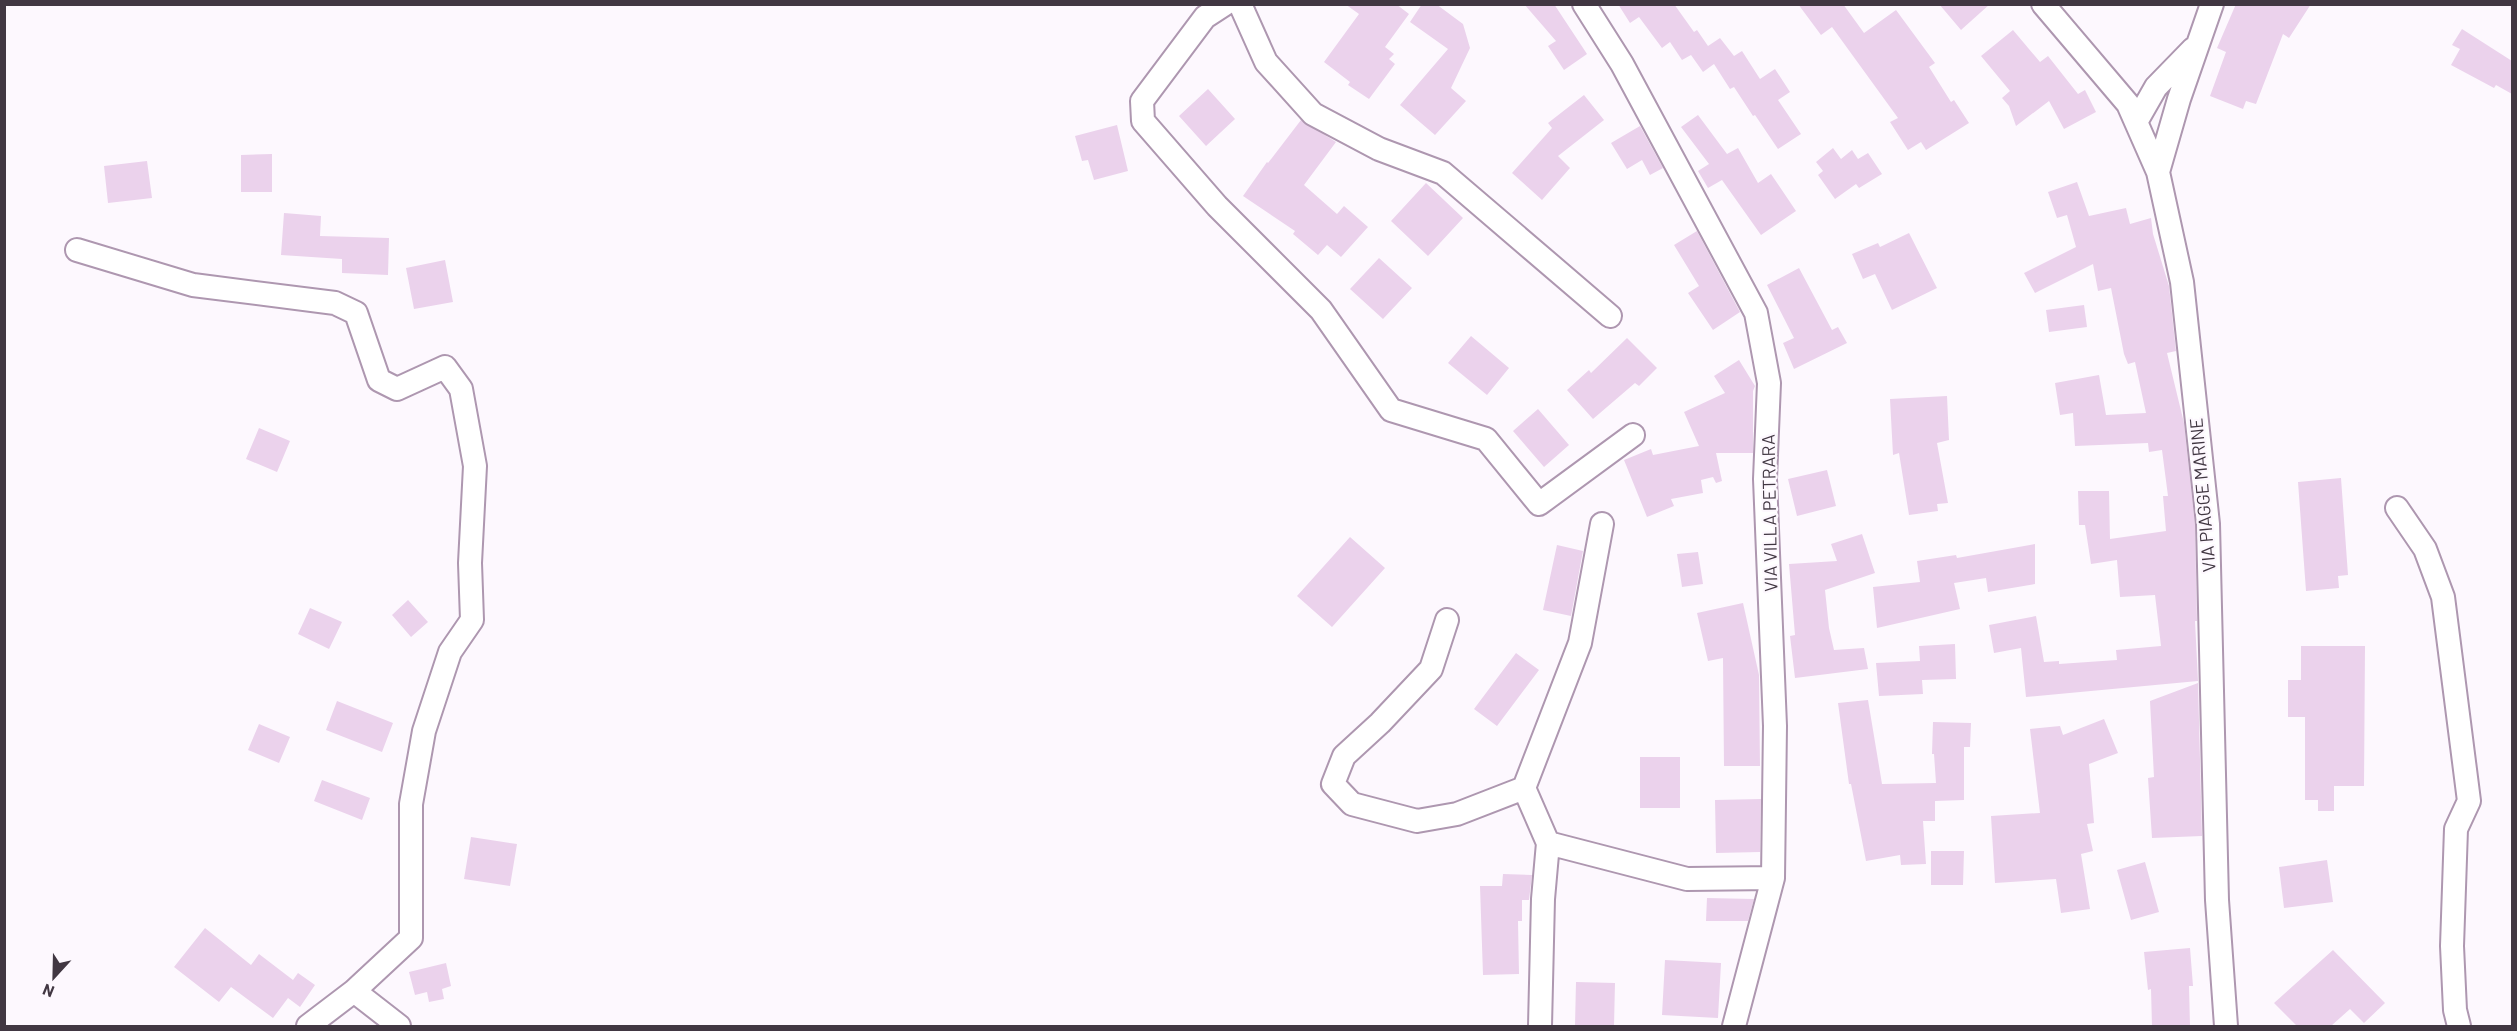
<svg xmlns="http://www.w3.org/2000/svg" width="2517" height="1031" viewBox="0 0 2517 1031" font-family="Barlow,sans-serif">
	<rect width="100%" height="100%" fill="#fdf8fe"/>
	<path fill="#ebd2ec" d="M1345 4H1396L1409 14 1385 47 1394 54 1389 59 1395 64 1369 99 1348 85 1350 82 1324 62 1359 14Z
		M1422 4H1436L1463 24 1470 48 1451 88 1466 101 1435 135 1400 105 1448 49 1410 22Z
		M1524 4H1554L1587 54 1564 70 1548 46 1556 41Z
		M1618 4H1674L1694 32 1697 30 1708 46 1720 38 1734 56 1742 51 1760 79 1775 69 1790 92 1778 100 1801 134 1778 149 1755 115 1753 116 1734 87 1730 89 1714 64 1703 72 1691 55 1682 60 1670 42 1662 48 1639 17 1630 23Z
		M1798 4H1843L1864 33 1896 10 1935 63 1929 67 1951 102 1954 100 1969 123 1926 150 1921 142 1908 150 1890 122 1898 118 1832 27 1821 35Z
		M1939 4H1990L1961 30Z
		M2236 4H2311L2289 38 2283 34 2256 104 2246 101 2243 109 2210 96 2226 52 2217 48Z
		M2462 29 2512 61V94L2496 85 2494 88 2451 65 2460 49 2452 45Z
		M2013 30 2040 62 2048 56 2078 94 2085 90 2096 112 2064 129 2049 101 2016 126 2009 106 2002 98 2010 91 1981 56Z
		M1208 89 1235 119 1206 146 1179 116Z
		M1584 95 1604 120 1558 156 1570 168 1542 200 1512 173 1552 128 1548 123Z
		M1698 115 1727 154 1738 148 1758 183 1771 174 1796 211 1761 235 1722 180 1708 188 1698 171 1709 164 1681 127Z
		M1301 120 1336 142 1304 185 1337 214 1344 206 1368 227 1341 257 1327 245 1318 255 1293 234 1295 231 1243 196 1267 162 1268 163Z
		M1117 125 1128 171 1094 180 1088 160 1082 161 1075 136Z
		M1640 126 1663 168 1650 175 1642 160 1627 169 1611 143Z
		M1833 148 1841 159 1852 150 1858 159 1868 153 1882 174 1859 188 1856 184 1835 199 1818 175 1823 171 1816 162Z
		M272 154V192H241V155Z
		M147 161 152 198 108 203 104 166Z
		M2077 182 2089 216 2126 208 2130 224 2151 218 2153 234 2169 286 2176 351 2167 353 2184 423 2195 525 2197 621H2195L2198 681 2026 697 2021 648 1994 653 1989 625 2036 616 2044 662 2059 661V664L2117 660 2116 650 2161 646 2155 595 2120 597 2117 560 2091 564 2085 525H2079L2078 491H2109L2110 539 2166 531 2163 496H2168L2162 450 2149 452 2148 443 2075 446 2073 413 2060 415 2055 383 2099 375 2106 415 2146 413 2135 362 2128 364 2124 354 2111 288 2098 291 2093 264 2035 293 2024 273 2076 247 2067 215 2057 218 2048 192Z
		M1426 183 1463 218 1428 256 1391 221Z
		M284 213 321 216 320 236 389 238 388 275 342 273V259L281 255Z
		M1697 231 1740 312 1713 330 1688 293 1699 286 1674 245Z
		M1909 233 1937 288 1892 310 1875 274 1863 279 1852 254 1878 243 1880 247Z
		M1379 258 1412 288 1383 319 1350 289Z
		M445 260 453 302 414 309 406 268Z
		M1799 268 1832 330 1838 327 1847 343 1794 369 1783 343 1794 338 1767 285Z
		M2084 305 2087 327 2049 332 2046 310Z
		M1471 336 1509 368 1487 395 1448 363Z
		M1627 338 1657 368 1639 386 1635 383 1593 419 1567 390 1589 370 1591 373Z
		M1739 360 1755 386 1753 391V453H1716L1722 481 1716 483 1713 477 1701 480 1703 493 1671 499 1674 506 1647 517 1624 460 1651 449 1653 455 1699 446 1684 412 1725 393 1714 376Z
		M1947 396 1949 440 1937 443 1948 503 1937 504 1938 511 1909 515 1899 453 1893 455 1890 399Z
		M1538 409 1569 445 1544 467 1513 431Z
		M259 428 290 441 277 472 246 459Z
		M1827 470 1836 506 1797 516 1788 479Z
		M2341 478 2348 575 2338 576 2339 588 2306 591 2298 482Z
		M1862 534 1875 573 1825 590 1829 628 1834 650 1864 648 1868 669 1795 678 1790 636 1795 635 1789 564 1837 561 1831 544Z
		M1350 537 1385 568 1332 627 1297 596Z
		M2035 544V584L1988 592 1986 578 1954 583 1960 609 1877 628 1873 587 1920 582 1917 561 1956 555 1957 558Z
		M1557 545 1583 551 1571 616 1543 610Z
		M1698 552 1703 584 1682 587 1677 554Z
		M408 600 428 622 411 637 392 615Z
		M1743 603 1759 675 1760 766H1724L1723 658 1708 661 1697 613Z
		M310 608 342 622 329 649 298 634Z
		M1955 644 1956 679 1922 680 1923 694 1879 696 1876 663 1920 661 1919 646Z
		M2301 646H2365L2364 786H2334V811H2318V800H2305V717H2288V680H2301Z
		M1516 653 1539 670 1497 726 1474 709Z
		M2198 683 2202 836 2152 838 2148 778 2154 777 2150 701Z
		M1868 700 1882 784 1936 783 1934 754H1932L1933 722 1971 723 1970 747H1964V800L1935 801V821H1923L1926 864 1901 865 1900 855 1866 861 1851 784H1849L1838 703Z
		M337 701 393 723 382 752 326 730Z
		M2104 719 2118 753 2089 764 2094 823 2087 824 2093 851 2081 854 2090 909 2061 913 2056 879 1995 883 1991 816 2040 813 2030 729 2060 726 2063 735Z
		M259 724 290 737 279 763 248 750Z
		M1640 757H1680V808H1640Z
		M322 780 370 798 362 820 314 801Z
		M1761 799 1760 852 1716 853 1715 800Z
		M471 837 517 844 510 886 464 879Z
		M1931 851H1964L1963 885H1931Z
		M2327 860 2333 902 2284 908 2279 867Z
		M2145 862 2159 912 2131 920 2117 870Z
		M1503 874 1532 875 1529 900H1522V921H1518L1519 974 1483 975 1480 886H1502Z
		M1707 898 1754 899 1748 921H1706Z
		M205 928 251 965 259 954 293 980 298 973 315 985 300 1007 288 998 273 1018 231 987 219 1002 174 967Z
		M2190 948 2193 986H2189L2190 1026H2152L2151 989 2148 990 2144 952Z
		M2333 950 2385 1003 2364 1023 2350 1009 2331 1026H2297L2274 1003Z
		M1665 960 1721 963 1718 1018 1662 1015Z
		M446 963 451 986 442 989 444 999 429 1002 427 992 415 995 409 972Z
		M1576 982 1615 983 1614 1026H1575Z"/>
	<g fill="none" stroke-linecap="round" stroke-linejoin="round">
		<defs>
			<path id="minor" d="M1225 4 1205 17 1142 101 1143 121 1217 206 1321 310 1391 410 1486 439 1539 504 1633 435
				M1240 4 1266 62 1313 114 1379 149 1443 173 1610 316
				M1584 4 1622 64 1756 313 1769 383 1765 479 1775 726 1773 878 1734 1026
				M2043 4 2128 104 2158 172 2182 282 2208 524 2217 900 2226 1026
				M2136 122 2156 87 2193 49
				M2158 172 2179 99 2212 4
				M77 250 193 285 335 303 356 313 379 380 397 389 445 367 461 389 475 466 470 563 472 620 450 652 424 731 411 804V938L354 991 399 1026
				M2397 508 2425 549 2443 597 2469 801 2456 829 2452 946 2455 1010 2459 1026
				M1602 524 1580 643 1524 788 1548 843 1687 879 1773 878
				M1447 620 1431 669 1380 723 1344 756 1333 784 1352 804 1417 821 1457 814 1524 788
				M308 1026 354 991
				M1540 1026 1543 899 1548 843"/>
		</defs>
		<use href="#minor" stroke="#ae97b0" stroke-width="26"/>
		<use href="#minor" stroke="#fff" stroke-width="22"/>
	</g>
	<g text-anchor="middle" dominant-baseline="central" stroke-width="4.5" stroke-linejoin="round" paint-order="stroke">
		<g font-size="18" fill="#413742" stroke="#fdf8fe">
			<text transform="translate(2202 495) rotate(-95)">VIA PIAGGE MARINE</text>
			<text transform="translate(1769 513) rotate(-91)">VIA VILLA PETRARA</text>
		</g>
	</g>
	<rect width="2517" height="1031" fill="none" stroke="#413742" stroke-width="12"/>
	<g transform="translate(54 977) rotate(202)" stroke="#fdf8fe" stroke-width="4.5" paint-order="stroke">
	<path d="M0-4.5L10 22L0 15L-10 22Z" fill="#413742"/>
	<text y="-9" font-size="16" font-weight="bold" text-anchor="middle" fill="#413742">N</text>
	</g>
</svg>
